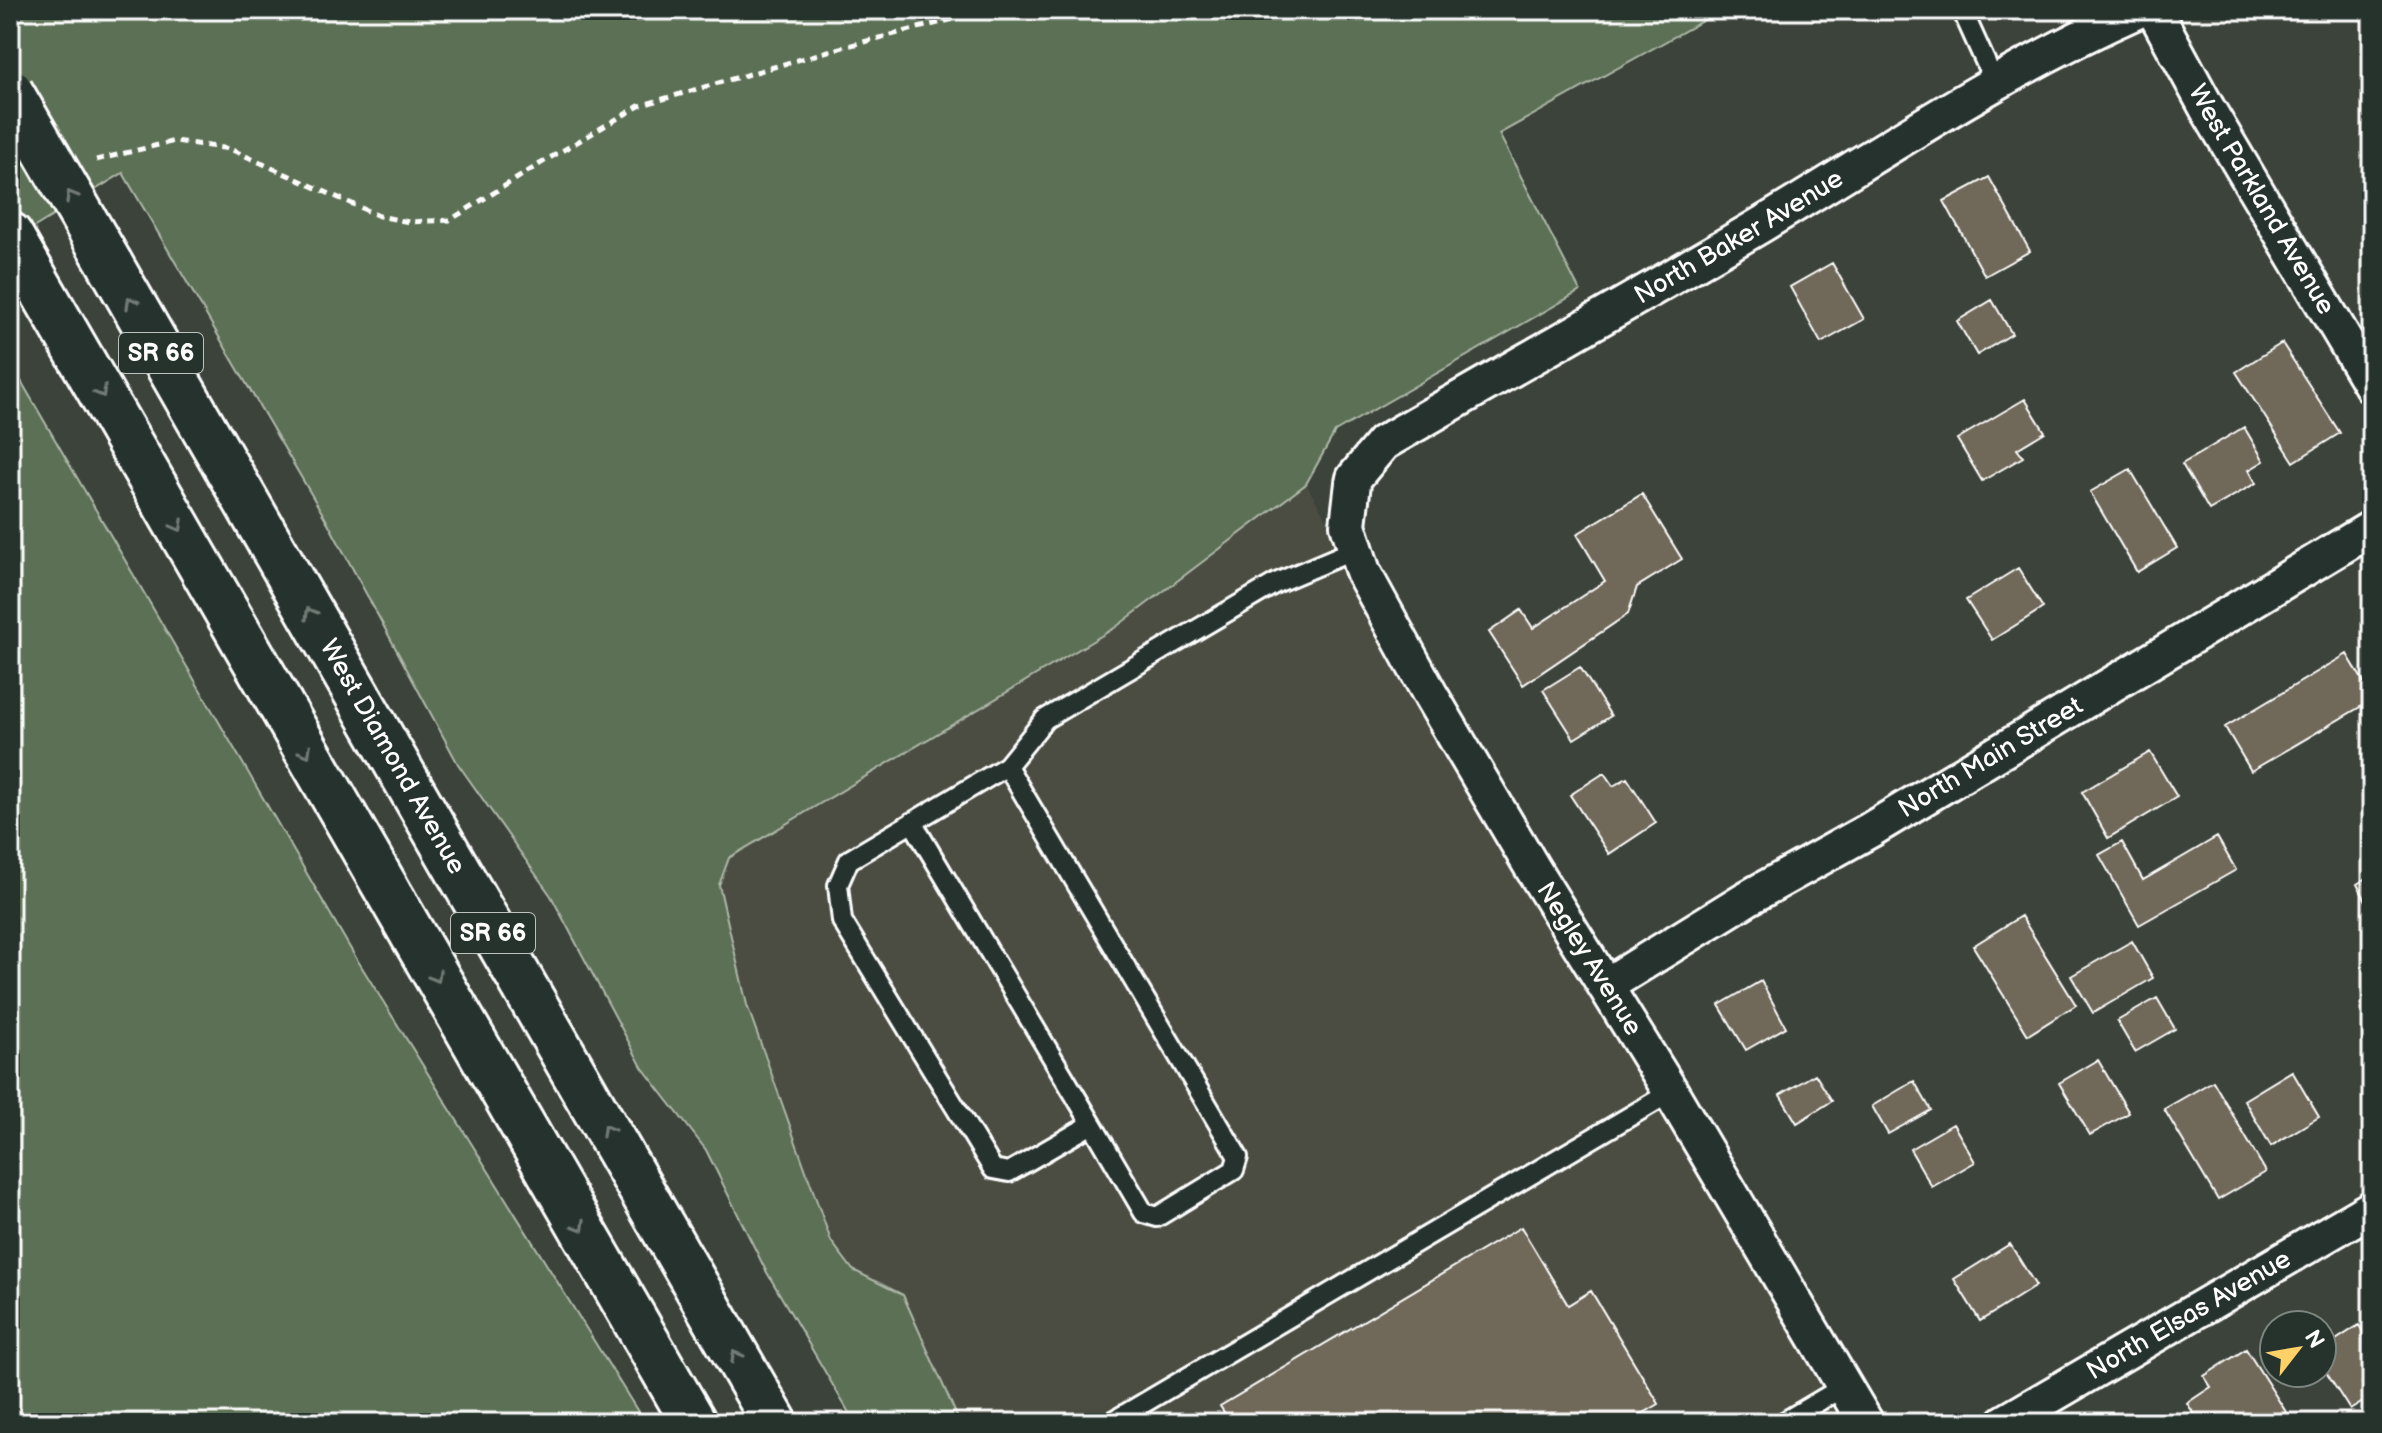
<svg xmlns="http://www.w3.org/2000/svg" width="2382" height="1433" viewBox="0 0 2382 1433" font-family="'Balsamiq Sans',sans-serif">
	<rect width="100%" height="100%" fill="#3c433a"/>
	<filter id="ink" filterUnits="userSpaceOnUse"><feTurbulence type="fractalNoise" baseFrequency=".0125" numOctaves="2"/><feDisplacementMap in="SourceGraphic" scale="16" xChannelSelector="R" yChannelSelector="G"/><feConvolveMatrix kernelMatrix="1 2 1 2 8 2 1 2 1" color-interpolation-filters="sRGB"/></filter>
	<g filter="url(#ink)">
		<path fill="#4c4e43" d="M1306 484 1854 1423H960L903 1295 853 1270 831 1241 748 1005 719 885 729 858 1116 627Z"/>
		<path fill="#5c7054" stroke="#aeb8aa" stroke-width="2" d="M10 10H1722L1499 134 1580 291 1335 432 1306 484 1116 627 729 858 719 885 747 1005 831 1241 853 1270 903 1295 960 1423H855L765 1269 706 1150 642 1067 551 896 458 764 328 523 123 173 10 242Z
			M10 362 353 953 645 1423H10Z"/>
		<path fill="#706858" stroke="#fff" stroke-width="2" d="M1989 177 2030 251 1985 276 1944 201Z
			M1832 263 1864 319 1821 343 1790 287Z
			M1992 300 2012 334 1977 355 1957 321Z
			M2282 343 2340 433 2294 462 2236 372Z
			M2025 399 2045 432 2017 449 2023 457 1982 481 1957 439Z
			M2244 427 2264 461 2249 470 2256 483 2209 510 2182 464Z
			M2130 469 2177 548 2137 572 2090 492Z
			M1642 494 1682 559 1637 587 1628 614 1523 685 1489 632 1521 610 1533 628 1605 581 1577 534Z
			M2018 568 2043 608 1992 640 1966 600Z
			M2347 654 2372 696V700L2251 771 2225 727Z
			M1580 667 1611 716 1574 739 1543 690Z
			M2150 752 2177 797 2108 838 2082 792Z
			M1604 773 1613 786 1627 778 1656 823 1609 854 1570 795Z
			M2217 837 2236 870 2139 925 2099 855 2122 842 2143 880Z
			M2372 875V912L2357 884Z
			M2021 916 2076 1005 2028 1035 1973 946Z
			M2132 941 2153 978 2093 1013 2071 976Z
			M1761 981 1786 1027 1746 1050 1719 1005Z
			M2157 998 2175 1029 2135 1052 2117 1021Z
			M2098 1060 2129 1113 2090 1135 2059 1083Z
			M2292 1071 2319 1117 2271 1146 2244 1100Z
			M1815 1074 1832 1101 1797 1123 1780 1095Z
			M1914 1081 1931 1110 1888 1134 1872 1106Z
			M2213 1081 2266 1172 2218 1200 2164 1109Z
			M1953 1124 1975 1162 1932 1187 1910 1149Z
			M1521 1227 1568 1305 1591 1291 1659 1404 1627 1423H1231L1220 1406Z
			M2010 1244 2036 1286 1980 1321 1954 1279Z
			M2359 1325 2372 1347V1377L2362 1383 2371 1397 2350 1410 2322 1366V1349Z
			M2246 1349 2293 1423H2200L2187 1403 2211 1387 2204 1376Z"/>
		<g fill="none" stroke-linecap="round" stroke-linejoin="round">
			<defs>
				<path id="service" d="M1962 10 1994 81
					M1007 766 1238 1157 1234 1170 1157 1217 1144 1213 1092 1124
					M912 822 1092 1124 1009 1172 993 1169 842 921 838 885 849 860 1007 766 1045 719 1276 583 1354 550
					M1110 1423 1671 1092
					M1782 1423 1843 1387"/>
				<g id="minor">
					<path id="s1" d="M2154 10 2207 108 2372 386"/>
					<path id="s2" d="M1607 985 1746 899 1870 830 2372 528"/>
					<path id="s3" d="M1866 1423 1671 1092 1533 869 1431 696 1363 572 1348 525 1353 483 1354 478 1383 443C1509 370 1636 299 1761 225 1886 150 2005 69 2139 10"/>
					<path id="s4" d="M2004 1423 2372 1208"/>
				</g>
				<g id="primary">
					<path d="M10 235 694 1423"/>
					<path id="s5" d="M110 264 775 1423"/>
				</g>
			</defs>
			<use href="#service" stroke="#fff" stroke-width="24"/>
			<use href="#minor" stroke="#fff" stroke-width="40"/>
			<use href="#primary" stroke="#fff" stroke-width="50"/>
			<path stroke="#fff" stroke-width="5" stroke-dasharray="8 6" stroke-linecap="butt" d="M96 160 175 141 230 149 379 216 409 222 450 220 548 159 639 106 832 50 989 10"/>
			<use href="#service" stroke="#26332d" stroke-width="18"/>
			<use href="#minor" stroke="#26332d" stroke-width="34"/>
			<use href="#primary" stroke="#26332d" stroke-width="44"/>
			<defs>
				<path id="primary-bridge" d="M10 91 110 264"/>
			</defs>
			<use href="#primary-bridge" stroke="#fff" stroke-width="50" stroke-linecap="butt"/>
			<use href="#primary-bridge" stroke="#26332d" stroke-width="44"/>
		</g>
		<defs><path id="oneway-chevron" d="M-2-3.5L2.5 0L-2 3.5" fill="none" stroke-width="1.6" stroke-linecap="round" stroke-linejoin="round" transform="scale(2)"/></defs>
		<g stroke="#727a76">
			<use href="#oneway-chevron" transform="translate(71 196) rotate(-120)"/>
			<use href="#oneway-chevron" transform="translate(131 302) rotate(-120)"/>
			<use href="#oneway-chevron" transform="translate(101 392) rotate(60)"/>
			<use href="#oneway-chevron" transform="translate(178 526) rotate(61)"/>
			<use href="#oneway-chevron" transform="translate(310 613) rotate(-120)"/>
			<use href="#oneway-chevron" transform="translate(306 752) rotate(60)"/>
			<use href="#oneway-chevron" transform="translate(436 977) rotate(60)"/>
			<use href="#oneway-chevron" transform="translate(607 1130) rotate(-120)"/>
			<use href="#oneway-chevron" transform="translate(580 1226) rotate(60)"/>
			<use href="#oneway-chevron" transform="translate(736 1356) rotate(-120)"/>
		</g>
	</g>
	<g text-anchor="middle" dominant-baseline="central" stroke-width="6" stroke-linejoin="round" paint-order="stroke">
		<g fill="#26332d" stroke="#bec2c0" stroke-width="2">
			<rect x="119" y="333" width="84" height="40" rx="6"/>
			<rect x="451" y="913" width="84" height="40" rx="6"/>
		</g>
		<g font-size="24" font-weight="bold" fill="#fff">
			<text x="161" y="353">SR 66</text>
			<text x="493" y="933">SR 66</text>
		</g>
		<g font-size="26" fill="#fff" stroke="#26332d">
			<text stroke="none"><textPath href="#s1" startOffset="218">West Parkland Avenue</textPath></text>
			<text stroke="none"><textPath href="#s3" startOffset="1542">North Baker Avenue</textPath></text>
			<text stroke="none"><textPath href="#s5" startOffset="568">West Diamond Avenue</textPath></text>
			<text stroke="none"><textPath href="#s2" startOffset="446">North Main Street</textPath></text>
			<text transform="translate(1589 959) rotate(58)">Negley Avenue</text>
			<text stroke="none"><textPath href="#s4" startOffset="214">North Elsas Avenue</textPath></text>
		</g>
	</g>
	<rect width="2382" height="1433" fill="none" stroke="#26332d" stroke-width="40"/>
	<rect x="20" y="20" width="2342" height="1393" fill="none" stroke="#fff" stroke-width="3" filter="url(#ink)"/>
	<g transform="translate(2298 1349) rotate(59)"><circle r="38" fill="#26332d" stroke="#7d8581" stroke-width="2"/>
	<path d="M0-6L14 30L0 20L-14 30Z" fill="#ffd166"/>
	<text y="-12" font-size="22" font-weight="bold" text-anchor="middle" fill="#ffffff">N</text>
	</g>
</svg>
